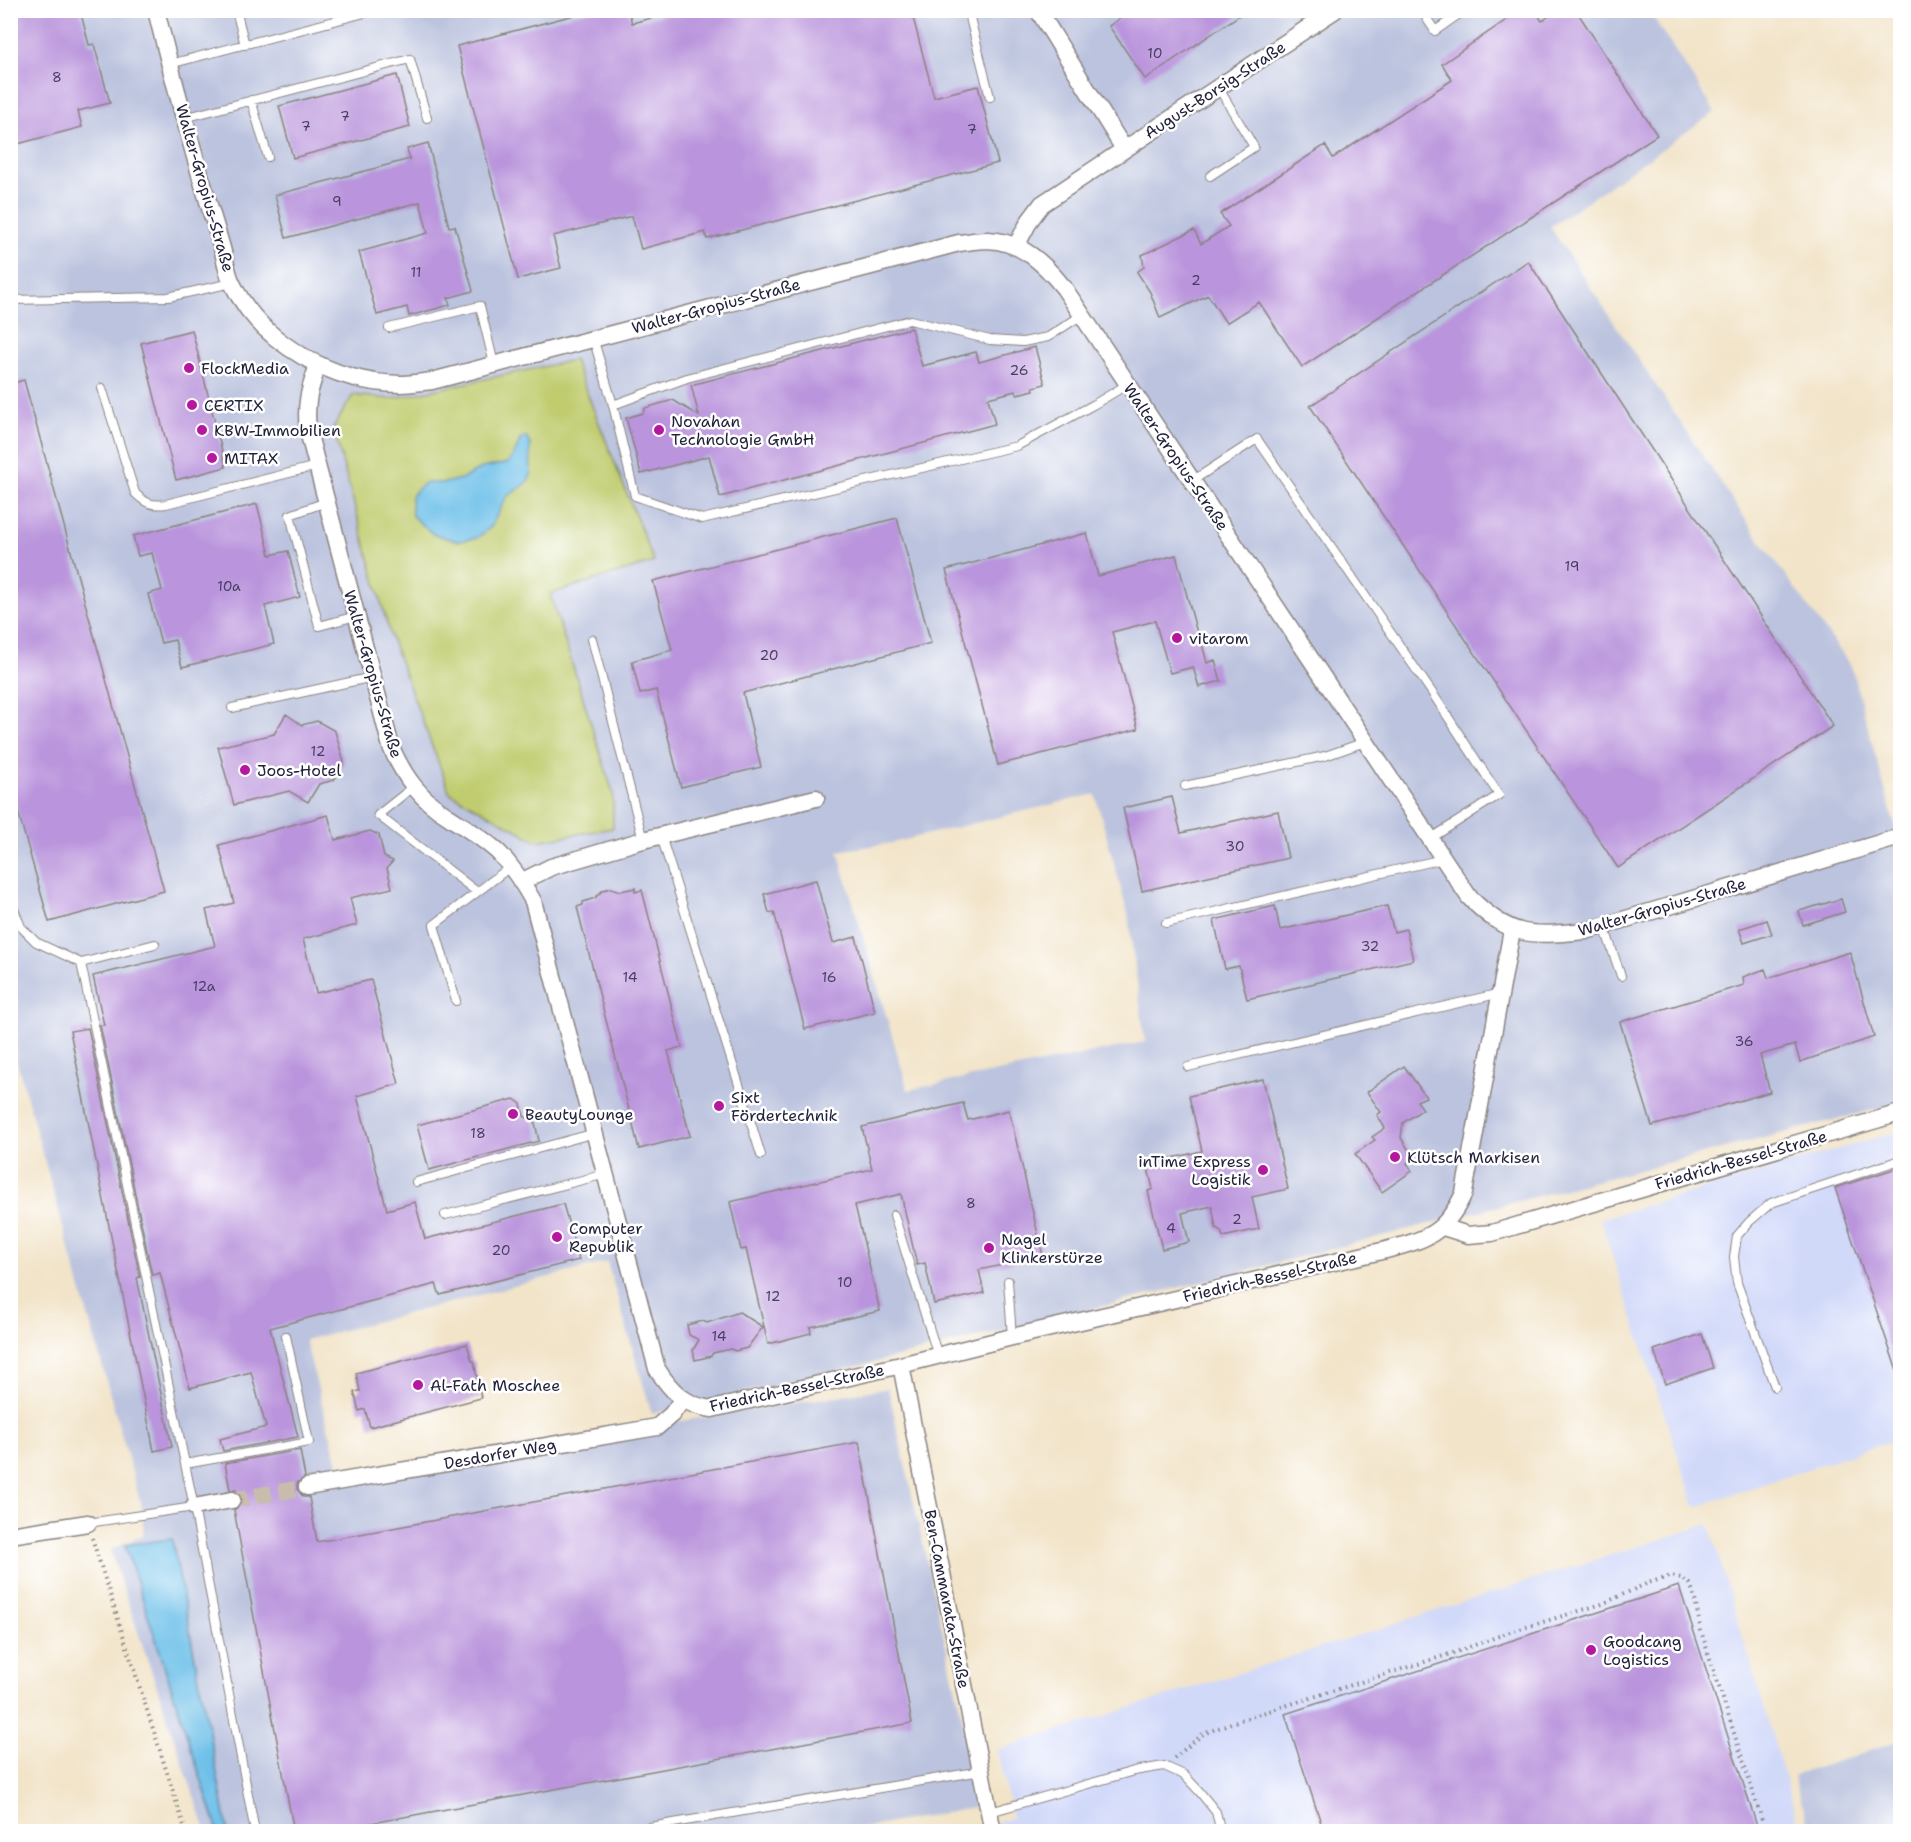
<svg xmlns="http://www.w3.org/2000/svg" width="1911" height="1842" viewBox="0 0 1911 1842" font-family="'Shantell Sans',sans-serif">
	<rect width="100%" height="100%" fill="#fff"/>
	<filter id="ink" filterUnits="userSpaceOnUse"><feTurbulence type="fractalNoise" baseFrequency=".0167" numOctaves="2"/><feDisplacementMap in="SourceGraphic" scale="12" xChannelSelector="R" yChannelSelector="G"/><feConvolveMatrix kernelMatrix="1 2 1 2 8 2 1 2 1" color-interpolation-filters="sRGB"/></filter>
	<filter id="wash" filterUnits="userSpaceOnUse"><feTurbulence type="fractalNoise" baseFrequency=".008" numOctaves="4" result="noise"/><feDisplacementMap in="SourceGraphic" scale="24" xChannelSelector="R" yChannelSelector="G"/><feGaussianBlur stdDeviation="1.35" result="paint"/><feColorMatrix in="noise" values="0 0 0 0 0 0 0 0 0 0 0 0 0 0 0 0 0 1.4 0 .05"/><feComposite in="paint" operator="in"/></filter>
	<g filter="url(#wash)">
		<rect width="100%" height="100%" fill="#f2e4c9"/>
		<path fill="#d1d9f9" d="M1900 1131V1438L1695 1507 1600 1219Z
			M1709 1524 1801 1831 955 1832 1012 1818 997 1750Z"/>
		<path fill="#bbc3de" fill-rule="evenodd" d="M10 11H1649L1715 112 1550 227 1752 529 1851 666 1900 844V1103L1230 1275 884 1360 652 1414 607 1262 305 1340 341 1475 888 1388 982 1806 843 1832 206 1831 110 1550 144 1535 142 1508 11 1041ZM1095 794 1128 914 1145 1042 908 1090 838 851 892 843Z
			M1900 1740V1831H1811L1793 1776Z"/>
		<path fill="#c0cc6e" stroke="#717754" stroke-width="1.5" d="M574 360 654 562 550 594 613 793V828L537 841 450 793 391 638 333 428 353 395 391 399Z"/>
		<path fill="#6dc0e9" stroke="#487192" stroke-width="1.5" d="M526 437 530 444 531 475 526 484 507 496 491 527 477 538 458 541 433 534 412 516 411 496 424 483H445L464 478 482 468 508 463 515 453 521 438Z
			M172 1539 228 1831H218L125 1545Z"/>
		<g id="blocks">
			<path fill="#ba94dc" d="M10 10H80L89 45 94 44 110 103 78 111 82 127 10 146Z
				M593 10H628L632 23 682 10H911L934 97 978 86 998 163 707 239 705 232 641 249 632 216 553 236 561 268 518 279 457 46Z
				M1132 10H1247L1145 79 1109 26Z
				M1521 10H1535L1542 21 1558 10H1576L1657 135 1302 367 1259 302 1226 323 1208 295 1160 318 1150 292 1137 272 1144 267 1142 255 1194 230 1201 244 1229 226 1220 214 1325 145 1333 158 1452 80 1442 64Z
				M397 75 410 127 293 158 279 106Z
				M428 143 449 227 455 226 473 291 448 298 450 305 409 316 407 307 377 315 359 252 428 233 420 202 286 238 275 195 410 159 407 149Z
				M1528 261 1833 726 1618 868 1310 406Z
				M911 328 922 366 976 352 979 362 1035 347 1045 384 1033 387 1034 390 1017 394 1016 391 988 398 995 424 720 497 709 456 641 474 626 418 643 413 645 408 673 400 699 416 691 385Z
				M192 330 226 467 176 480 141 343Z
				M24 380 164 891 49 922 10 783V384Z
				M257 504 270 555 288 551 300 597 265 606 274 644 182 667 175 640 161 643 148 594 162 590 152 553 138 556 133 536Z
				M897 518 931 643 743 693 761 767 681 787 656 690 640 694 632 661 672 650 653 581Z
				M1087 533 1098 576 1176 555 1197 633 1199 632 1207 663 1215 660 1221 681 1199 687 1193 667 1170 673 1155 621 1112 632 1138 729 998 765 946 570Z
				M286 714 302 725 317 721 335 731 344 762 334 780 319 784 308 802 289 791 234 805 218 747 274 734Z
				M1172 797 1181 833 1278 811 1288 858 1142 891 1123 808Z
				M328 815 335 840 370 831 379 835 384 857 393 861 387 868 392 888 350 898 357 925 303 939 316 993 371 980 399 1084 357 1096 387 1210 415 1202 425 1239 563 1204 579 1260 440 1295 436 1284 270 1328 298 1437 223 1451 220 1439 266 1427 251 1372 190 1388 160 1273 152 1275 100 1025H104L93 976 215 946 206 910 234 903 219 845Z
				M816 880 833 943 856 937 875 1012 805 1029 774 912 769 913 764 894Z
				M611 888 621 891 635 888V892L642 890 682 1047 668 1051 690 1136 639 1149 577 907 583 905V902L595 898 603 890Z
				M1841 899 1845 912 1803 925 1799 911Z
				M1275 906 1280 930 1387 906 1394 932 1406 929 1413 960 1247 999 1239 966 1225 969 1214 920Z
				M1767 920 1772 934 1744 943 1739 929Z
				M1850 952 1874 1037 1800 1062 1795 1045 1760 1055 1770 1092 1652 1126 1620 1022 1744 985 1743 977 1765 969 1768 978Z
				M88 1028 140 1277 137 1278 172 1447 154 1451 70 1031Z
				M1404 1066 1426 1097 1417 1101 1423 1109 1403 1123 1401 1138 1414 1158 1407 1163 1412 1171 1382 1192 1355 1154 1375 1140 1372 1137 1385 1128 1377 1115 1381 1112 1367 1092Z
				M1263 1079 1288 1189 1252 1197 1259 1229 1223 1237 1221 1231 1216 1228 1212 1206 1182 1213 1189 1242 1162 1249 1148 1191 1153 1189 1147 1164 1202 1151 1189 1096Z
				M514 1099 521 1104 524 1116 535 1123 539 1141 429 1170 417 1125Z
				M963 1103 968 1120 1009 1110 1043 1256 979 1270 984 1293 934 1304 925 1263 917 1265 901 1194 855 1205 880 1311 810 1327 811 1333 768 1344 746 1249 741 1250 730 1202 872 1169 862 1127Z
				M1900 1167V1374H1898L1835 1188Z
				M739 1312 763 1327 747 1348 735 1351 731 1349 713 1353 711 1356 695 1360 693 1350 699 1340 689 1335 687 1325 703 1321 707 1323Z
				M1702 1334 1713 1368 1665 1384 1654 1350Z
				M467 1344 472 1361H474L481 1398 370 1427 365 1409 359 1411 354 1392 360 1391 356 1373Z
				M859 1442 912 1723 323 1832H294L234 1510 242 1504V1498L236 1490H230L225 1463 300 1450 305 1477 297 1483V1489L303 1497H309L317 1542Z
				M1679 1586 1759 1832H1324L1285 1714Z"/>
		</g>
	</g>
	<g filter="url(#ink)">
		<use href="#blocks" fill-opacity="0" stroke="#8a8382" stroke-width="1.5"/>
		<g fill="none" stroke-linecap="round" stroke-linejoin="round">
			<path stroke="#c8bdad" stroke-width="16" stroke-dasharray="16 8" stroke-linecap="butt" d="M232 1500 307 1487"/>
			<defs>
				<path id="service" d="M236 10 245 45
					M968 10 990 97
					M1421 10 1435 31 1465 10
					M170 64 376 10
					M251 100 268 157
					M184 118 410 59 427 118
					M1210 176 1254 147 1218 87
					M10 300 168 297 232 283
					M389 328 480 306 494 364
					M593 338 613 405 635 496 702 519 1017 446 1093 405 1128 384
					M102 388 135 493C145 503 151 506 166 504L317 466
					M613 405 687 378 910 320 990 340 1023 342 1048 337 1082 315
					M1192 481 1257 439 1433 694 1499 795 1430 839
					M326 502 290 515 319 626 356 616
					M592 639 643 840
					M232 708 373 677
					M1185 786 1325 756 1365 742
					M413 787 378 815 477 892
					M661 836 761 1155
					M10 899 21 927 36 942 81 963 155 944
					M1166 923 1443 859
					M1604 926 1621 976
					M81 963 194 1507 255 1832
					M456 1001 434 925 510 867
					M1188 1067 1501 993
					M416 1182 595 1133
					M445 1215 606 1174
					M894 1215 938 1356
					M1008 1281 1012 1337
					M1775 1387 1737 1283 1734 1257 1737 1236 1749 1222 1771 1203 1900 1160
					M185 1464 309 1442 286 1336
					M88 1523 194 1507
					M990 1812 1134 1771 1164 1766 1184 1775 1199 1791 1216 1812 1221 1832
					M620 1832 981 1771"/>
				<path id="minor" d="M156 10C170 67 185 122 201 178 208 201 215 225 222 248 225 259 227 273 232 283 261 344 334 383 400 384 411 384 422 382 432 381L959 243C968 242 977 240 987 240 1021 241 1044 263 1064 288L1469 897C1510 939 1532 936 1586 931L1900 837
					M1038 10 1124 149
					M1016 246 1030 220 1042 204 1335 10
					M318 365C309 391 305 402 308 431L391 747C404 777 421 800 449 817 466 828 483 838 498 852 512 866 523 883 533 901L657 1369C671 1391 685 1406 712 1409L901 1365 1012 1337 1386 1250C1427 1239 1445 1234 1464 1193L1512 930
					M521 882 551 867 643 840 816 798
					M1443 1227 1468 1235 1492 1233 1900 1113
					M901 1365 993 1832
					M307 1487 657 1427 672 1414 682 1400
					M194 1507 232 1500
					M10 1535 88 1523"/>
			</defs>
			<use href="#service" stroke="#8a8382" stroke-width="10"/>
			<use href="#minor" stroke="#8a8382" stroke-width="19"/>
			<path stroke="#8a8382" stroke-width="4" stroke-dasharray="1.5 4.5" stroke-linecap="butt" d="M92 1538 186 1832
				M1174 1758 1203 1734 1231 1723 1453 1653 1507 1633 1602 1604 1648 1583 1671 1576 1681 1578 1690 1584 1694 1594 1701 1631 1766 1832"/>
			<use href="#service" stroke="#fff" stroke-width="8"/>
			<use href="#minor" stroke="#fff" stroke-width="16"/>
		</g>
	</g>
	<g fill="#b5179e" stroke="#fff" stroke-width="2">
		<circle cx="189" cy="368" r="6"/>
		<circle cx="192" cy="405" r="6"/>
		<circle cx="202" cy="430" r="6"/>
		<circle cx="659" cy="430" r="6"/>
		<circle cx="212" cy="458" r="6"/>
		<circle cx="1177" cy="638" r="6"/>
		<circle cx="245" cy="770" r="6"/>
		<circle cx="719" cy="1106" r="6"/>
		<circle cx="513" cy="1114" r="6"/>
		<circle cx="1395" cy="1157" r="6"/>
		<circle cx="1263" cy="1170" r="6"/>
		<circle cx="557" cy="1237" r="6"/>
		<circle cx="989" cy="1248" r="6"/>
		<circle cx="418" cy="1385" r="6"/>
		<circle cx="1591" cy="1650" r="6"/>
	</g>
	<g text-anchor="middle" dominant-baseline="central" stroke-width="5" stroke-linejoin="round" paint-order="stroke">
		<g font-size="14" fill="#483e63">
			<text x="1155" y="53">10</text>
			<text x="57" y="77">8</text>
			<text x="345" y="116">7</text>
			<text x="306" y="126">7</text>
			<text x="972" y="129">7</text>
			<text x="337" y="201">9</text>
			<text x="416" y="272">11</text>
			<text x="1196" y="280">2</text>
			<text x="1019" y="370">26</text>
			<text x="1572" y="566">19</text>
			<text x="229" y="586">10a</text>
			<text x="769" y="655">20</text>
			<text x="318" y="751">12</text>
			<text x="1235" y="846">30</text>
			<text x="1370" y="946">32</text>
			<text x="630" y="977">14</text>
			<text x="829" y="977">16</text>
			<text x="204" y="986">12a</text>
			<text x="1744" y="1041">36</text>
			<text x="478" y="1133">18</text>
			<text x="971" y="1203">8</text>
			<text x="1237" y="1219">2</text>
			<text x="1171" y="1228">4</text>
			<text x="501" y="1250">20</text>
			<text x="845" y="1282">10</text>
			<text x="773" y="1296">12</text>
			<text x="719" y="1336">14</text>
		</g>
		<g font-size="16" fill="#22223b" stroke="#fff">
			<text transform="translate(1215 90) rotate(-33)">August-Borsig-Straße</text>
			<text transform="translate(205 188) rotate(74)">Walter-Gropius-Straße</text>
			<text transform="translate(716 306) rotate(-15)">Walter-Gropius-Straße</text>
			<text transform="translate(1176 457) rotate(56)">Walter-Gropius-Straße</text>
			<text transform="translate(373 674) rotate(74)">Walter-Gropius-Straße</text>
			<text transform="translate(1662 907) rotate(-16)">Walter-Gropius-Straße</text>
			<text transform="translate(1741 1160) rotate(-16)">Friedrich-Bessel-Straße</text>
			<text transform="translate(1270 1277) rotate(-13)">Friedrich-Bessel-Straße</text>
			<text transform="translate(797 1388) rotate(-12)">Friedrich-Bessel-Straße</text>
			<text transform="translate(500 1454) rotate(-10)">Desdorfer Weg</text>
			<text transform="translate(947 1599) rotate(79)">Ben-Cammarata-Straße</text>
		</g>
		<g font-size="16" fill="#22223b" stroke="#fff" text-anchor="start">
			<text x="201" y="368">FlockMedia</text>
			<text x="204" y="405">CERTIX</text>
			<text x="671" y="421">Novahan<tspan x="671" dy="18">Technologie GmbH</tspan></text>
			<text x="214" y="430">KBW-Immobilien</text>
			<text x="224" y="458">MITAX</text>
			<text x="1189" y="638">vitarom</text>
			<text x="257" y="770">Joos-Hotel</text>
			<text x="731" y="1097">Sixt<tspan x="731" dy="18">Fördertechnik</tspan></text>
			<text x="525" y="1114">BeautyLounge</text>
			<text x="1407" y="1157">Klütsch Markisen</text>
			<text x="1251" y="1161" text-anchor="end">inTime Express<tspan x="1251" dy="18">Logistik</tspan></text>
			<text x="569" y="1228">Computer<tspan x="569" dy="18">Republik</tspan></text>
			<text x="1001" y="1239">Nagel<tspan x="1001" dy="18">Klinkerstürze</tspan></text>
			<text x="430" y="1385">Al-Fath Moschee</text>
			<text x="1603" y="1641">Goodcang<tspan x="1603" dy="18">Logistics</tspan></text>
		</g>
	</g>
	<rect width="1911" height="1842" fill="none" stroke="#fff" stroke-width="36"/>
</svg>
